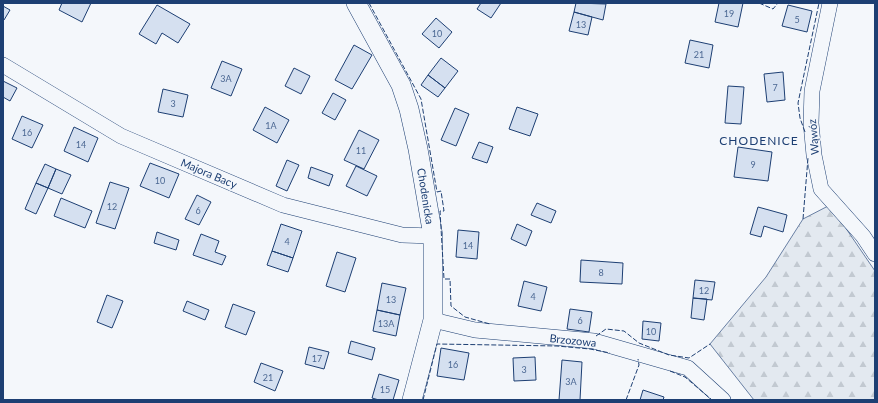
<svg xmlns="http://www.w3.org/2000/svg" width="878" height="403" viewBox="0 0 878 403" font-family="Lato,sans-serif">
	<defs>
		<pattern id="forest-firs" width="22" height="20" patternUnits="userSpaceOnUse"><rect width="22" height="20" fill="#e3e9f0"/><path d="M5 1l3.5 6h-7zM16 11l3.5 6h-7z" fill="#c2c9d1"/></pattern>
	</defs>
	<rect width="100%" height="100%" fill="#f4f7fb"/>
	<path fill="url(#forest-firs)" stroke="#687fa3" d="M830 205 875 271V400H754L710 344 766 277 803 219Z"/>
	<path fill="#d5e0f0" stroke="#1d3f73" d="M62 3H91L82 22 59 10Z
		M481 3H501L491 18 477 9Z
		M576 3 606 4 603 20 574 12Z
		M719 3H743L738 27 715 22Z
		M157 5 190 24 178 43 162 33 156 44 139 34Z
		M788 5 812 11 807 32 782 26Z
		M3 6 10 10 4 20 3 19Z
		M574 12 592 17 588 35 569 31Z
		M436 18 452 32 439 48 422 34Z
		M690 40 713 45 709 68 685 63Z
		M354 45 372 55 352 89 335 80Z
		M441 58 458 71 445 88 428 75Z
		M222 61 242 69 231 96 211 88Z
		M294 68 310 76 301 94 285 86Z
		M783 72 785 100 767 102 764 74Z
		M428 75 445 88 438 97 421 85Z
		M3 81 17 88 10 101 3 97Z
		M728 86 744 87 741 124 725 123Z
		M163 89 188 95 183 117 158 112Z
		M333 93 346 100 335 120 322 113Z
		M265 107 289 120 277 143 253 130Z
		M517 107 538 114 530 136 509 129Z
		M455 108 469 114 456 146 441 140Z
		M22 116 43 125 32 148 12 139Z
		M74 127 98 138 88 162 64 151Z
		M359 130 379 140 364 169 344 160Z
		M479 142 493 147 487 163 472 158Z
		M738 147 772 152 768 181 734 177Z
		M287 160 299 165 287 191 276 186Z
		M150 163 179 174 169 198 140 186Z
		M45 164 56 169 48 188 36 183Z
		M356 166 377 176 367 196 346 186Z
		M311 167 333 175 329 186 308 178Z
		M56 169 71 175 62 194 48 188Z
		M110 182 129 188 115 229 96 223Z
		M36 183 48 188 36 214 25 209Z
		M197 195 211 202 199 225 185 219Z
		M61 198 92 211 85 228 54 216Z
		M537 203 556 211 551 223 531 215Z
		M758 207 787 215 783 232 764 226 761 237 750 234Z
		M281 224 302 231 293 258 272 251Z
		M517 224 532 231 526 246 511 239Z
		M458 230 479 232 477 259 456 257Z
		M157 232 179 240 176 250 154 243Z
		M201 234 219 241 215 252 226 256 222 265 193 255Z
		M272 251 293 258 288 272 267 265Z
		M337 252 356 258 345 292 326 286Z
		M581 260 623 263 622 284 580 282Z
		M695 280 715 282 712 300 693 298Z
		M524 281 547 287 541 311 518 306Z
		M382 283 406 288 400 315 377 310Z
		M107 295 123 301 112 328 97 322Z
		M693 298 707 299 704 320 691 318Z
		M187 301 209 310 205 320 183 311Z
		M233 304 255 312 246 335 225 327Z
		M570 309 592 312 589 332 567 329Z
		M377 310 400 315 396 336 373 331Z
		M643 321 661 323 659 341 642 339Z
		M351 341 375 348 372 360 348 353Z
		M309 347 329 352 324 369 305 364Z
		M441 348 469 353 464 380 437 376Z
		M535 357 536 380 514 381 513 358Z
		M562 360 582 362 580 400H559Z
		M261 363 283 371 275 391 254 382Z
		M379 374 399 380 393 400H379L372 398Z
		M643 390 664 397 663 400H640Z"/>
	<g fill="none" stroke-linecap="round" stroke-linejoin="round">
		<defs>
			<path id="minor" d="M830 3 812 91 811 123 814 155 821 189 863 236 875 254
				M3 65 121 136 283 205 402 235 433 236
				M433 320 475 330 594 341 688 368 723 400"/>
			<path id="tertiary" d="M356 3 401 85 409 109 418 149 433 236V320L412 400"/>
		</defs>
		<use href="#minor" stroke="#1d3f73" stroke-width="16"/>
		<use href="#tertiary" stroke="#1d3f73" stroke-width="20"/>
		<use href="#minor" stroke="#f4f7fb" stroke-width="15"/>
		<use href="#tertiary" stroke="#f4f7fb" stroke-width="19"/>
		<path stroke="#1d3f73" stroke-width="1" stroke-dasharray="5 2" stroke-linecap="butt" d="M369 3 421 99 437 192 441 191 444 211H440L444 279H450L451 306 465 317 490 324
			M759 3 773 9 778 3
			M805 132 800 118 798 103 819 3
			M803 219 808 158
			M596 336 606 329 624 331 639 343 669 355 689 358 710 344
			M670 371 685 377 712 400
			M423 400 437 344 557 346 590 349 610 353
			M626 400 639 365 638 359"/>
	</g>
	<g text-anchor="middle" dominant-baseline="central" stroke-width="3" stroke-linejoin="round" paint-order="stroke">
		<g font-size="9" fill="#4b6792">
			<text x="729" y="13">19</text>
			<text x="797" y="19">5</text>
			<text x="581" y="24">13</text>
			<text x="437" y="33">10</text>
			<text x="699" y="54">21</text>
			<text x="226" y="78">3A</text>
			<text x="775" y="87">7</text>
			<text x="173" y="103">3</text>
			<text x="271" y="125">1A</text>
			<text x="27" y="132">16</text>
			<text x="81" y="144">14</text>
			<text x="361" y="150">11</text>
			<text x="753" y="164">9</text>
			<text x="160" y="180">10</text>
			<text x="112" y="206">12</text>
			<text x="198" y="210">6</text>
			<text x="287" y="241">4</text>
			<text x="468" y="245">14</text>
			<text x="601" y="272">8</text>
			<text x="704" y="290">12</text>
			<text x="533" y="296">4</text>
			<text x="391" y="299">13</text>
			<text x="580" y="320">6</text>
			<text x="386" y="323">13A</text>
			<text x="651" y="331">10</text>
			<text x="317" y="358">17</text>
			<text x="453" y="364">16</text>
			<text x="524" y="369">3</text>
			<text x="268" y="377">21</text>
			<text x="571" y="381">3A</text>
			<text x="385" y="389">15</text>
		</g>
		<g font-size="11" fill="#1d3f73" stroke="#f4f7fb">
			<text transform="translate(813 137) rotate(-95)">Wąwóz</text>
			<text transform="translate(209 173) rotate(23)">Majora Bacy</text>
			<text transform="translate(426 196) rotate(81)">Chodenicka</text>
			<text transform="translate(573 340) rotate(6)">Brzozowa</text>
		</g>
		<g font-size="12" letter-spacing="1" fill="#1d3f73" stroke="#f4f7fb">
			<text x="759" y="140">CHODENICE</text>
		</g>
	</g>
	<rect width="878" height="403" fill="none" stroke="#1d3f73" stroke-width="8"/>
</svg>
